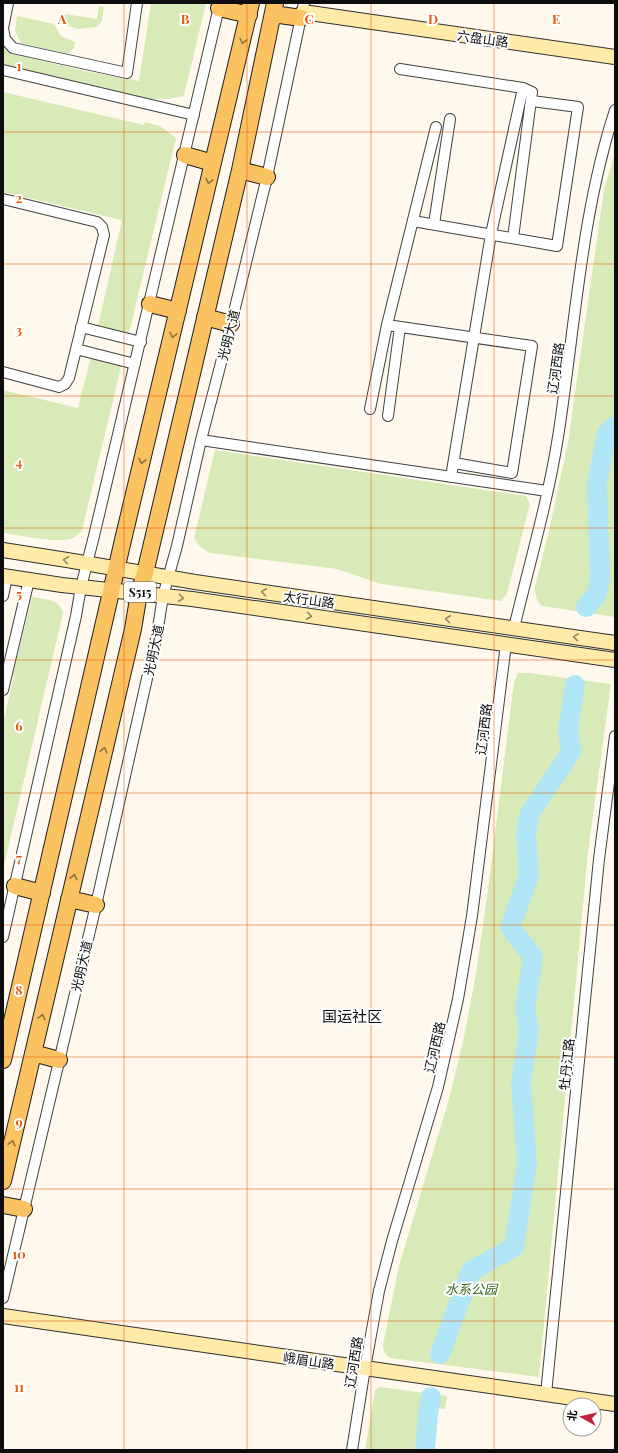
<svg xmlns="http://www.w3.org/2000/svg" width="618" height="1453" viewBox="0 0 618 1453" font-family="'Playfair Display','Noto Sans SC',serif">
	<rect width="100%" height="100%" fill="#fff9ed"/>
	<path fill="#d8eab7" d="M151 3H206L184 96 169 99H136L3 70V44L9 52 79 70 139 81Z
		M99 6 104 7 102 21 97 27 78 29 64 25 65 14 97 19Z
		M17 16 54 24 61 36 75 42 74 48 68 54 21 43 15 31Z
		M3 92 144 125 145 122 160 126 176 138 129 333 98 326 122 220 3 192Z
		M615 153V617L542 606C536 600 535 595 535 587L548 535 568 443 604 189Z
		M91 356 122 363 82 530C80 532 78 535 75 537 62 545 19 535 3 533V390L78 408Z
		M215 450 526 496 530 504 507 594 501 601 381 584 337 569 210 553 200 547 194 538Z
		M32 597C43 599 61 599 63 613L3 870V724L14 676 13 675Z
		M518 673H529L611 684 588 852 539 1377 390 1358C385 1354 383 1351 383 1345L399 1266 451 1092 464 1037 476 974 488 889 514 682Z
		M380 1387 447 1396 445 1409 436 1408 432 1450H365L375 1390Z"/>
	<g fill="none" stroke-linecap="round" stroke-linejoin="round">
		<path stroke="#b1e6f7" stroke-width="20" d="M586 607 597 594 600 577 597 483 607 433 615 426
			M440 1354 471 1271 514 1247 527 1163 521 1083 529 1030 525 1008 533 957 510 927 529 876 526 833 530 813 571 752 568 729 575 685
			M425 1450 428 1414 431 1397"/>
		<defs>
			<path id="street" d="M8 3 3 28 5 39 13 48 127 73 137 3
				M400 69 523 88 532 92 513 238
				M3 70 194 115
				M3 199 97 222 102 227 104 235 69 378 65 384 59 387 3 372
				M413 221 557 246 578 107 532 101
				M434 224 450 119
				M387 325 532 346 512 473 454 463
				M81 327 141 342
				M76 349 135 364
				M370 409 387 325 436 127
				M388 416 400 327
				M201 440 547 491
				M451 477 491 234 523 88
				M3 596 7 577
				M514 628C529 565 548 501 558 437 575 328 581 214 615 110
				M3 690 29 580
				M3 937 76 616 81 587 94 536 220 3
				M3 1298 96 905 157 634 163 596 177 546 201 440 231 324 267 177 304 3
				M546 1394 599 859 615 736
				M352 1450 365 1368 379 1291 392 1241 438 1087 458 999 472 916 506 644"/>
			<path id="secondary" d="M303 12 615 57
				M3 550 67 560 195 582 615 643
				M3 576 62 585 192 599 615 660
				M3 1316 615 1404"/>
			<path id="primary" d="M219 8 249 15
				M273 14 301 18
				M185 155 213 163
				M240 170 267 177
				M150 304 178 311
				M205 317 231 324
				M15 886 42 893
				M69 899 96 905
				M33 1053 59 1060
				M3 1060 123 540 251 3
				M3 1181 133 629 139 593 145 573 240 170 275 3
				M3 1205 24 1209"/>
		</defs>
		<use href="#street" stroke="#404040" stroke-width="12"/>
		<use href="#secondary" stroke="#2f2f2f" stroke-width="16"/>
		<use href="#primary" stroke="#1e1e1e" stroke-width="18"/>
		<use href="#street" stroke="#fff" stroke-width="10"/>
		<use href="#secondary" stroke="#ffeaa8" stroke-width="14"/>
		<use href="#primary" stroke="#fbc262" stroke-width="16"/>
	</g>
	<defs><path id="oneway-chevron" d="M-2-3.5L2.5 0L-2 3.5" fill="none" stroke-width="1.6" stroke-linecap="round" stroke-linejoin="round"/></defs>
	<g stroke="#90713c">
		<use href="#oneway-chevron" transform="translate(243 41) rotate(103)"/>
		<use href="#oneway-chevron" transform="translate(209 181) rotate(103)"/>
		<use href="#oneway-chevron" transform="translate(173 335) rotate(103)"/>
		<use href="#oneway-chevron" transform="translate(142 461) rotate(103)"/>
		<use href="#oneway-chevron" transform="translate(104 750) rotate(-77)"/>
		<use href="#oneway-chevron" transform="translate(74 877) rotate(-77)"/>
		<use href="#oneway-chevron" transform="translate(42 1017) rotate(-77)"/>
		<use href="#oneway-chevron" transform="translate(12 1143) rotate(-77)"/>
	</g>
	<g stroke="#928762">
		<use href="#oneway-chevron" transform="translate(66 560) rotate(-171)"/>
		<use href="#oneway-chevron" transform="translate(264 592) rotate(-172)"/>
		<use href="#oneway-chevron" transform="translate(181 598) rotate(6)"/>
		<use href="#oneway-chevron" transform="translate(309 616) rotate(8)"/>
		<use href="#oneway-chevron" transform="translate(448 619) rotate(-172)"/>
		<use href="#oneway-chevron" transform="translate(576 637) rotate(-172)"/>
	</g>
	<path fill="none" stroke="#e8590c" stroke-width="1" stroke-opacity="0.55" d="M124 3V1450M247 3V1450M371 3V1450M494 3V1450M3 132H615M3 264H615M3 396H615M3 528H615M3 660H615M3 793H615M3 925H615M3 1057H615M3 1189H615M3 1321H615"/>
	<g text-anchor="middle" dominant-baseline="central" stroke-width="4" stroke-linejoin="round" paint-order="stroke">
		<rect fill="#fff" stroke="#565656" stroke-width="1" x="124" y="582" width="32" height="20" rx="3"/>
		<g font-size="12" font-weight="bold" fill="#0d0d0d">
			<text x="140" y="592">S515</text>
		</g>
		<g font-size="13" fill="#0d0d0d" stroke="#fff">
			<text transform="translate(483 38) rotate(8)">六盘山路</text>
			<text transform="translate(228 335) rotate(-76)">光明大道</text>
			<text transform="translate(555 368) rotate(-82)">辽河西路</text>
			<text transform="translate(309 599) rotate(8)">太行山路</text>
			<text transform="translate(153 650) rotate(-78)">光明大道</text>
			<text transform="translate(483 729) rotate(-83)">辽河西路</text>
			<text transform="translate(81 966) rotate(-77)">光明大道</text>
			<text transform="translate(434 1047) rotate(-77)">辽河西路</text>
			<text transform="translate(566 1064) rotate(-84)">牡丹江路</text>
			<text transform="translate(309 1360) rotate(8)">峨眉山路</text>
			<text transform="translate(353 1362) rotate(-81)">辽河西路</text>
		</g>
		<g font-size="13" font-style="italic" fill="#35661c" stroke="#fff">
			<text x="471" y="1288">水系公园</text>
		</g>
		<g font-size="15" fill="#0d0d0d" stroke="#fff">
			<text x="352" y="1016">国运社区</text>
		</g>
	</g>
	<g font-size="13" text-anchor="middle" font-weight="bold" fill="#e8590c" stroke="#fff" stroke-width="4" stroke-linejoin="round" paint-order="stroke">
		<text x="62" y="24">A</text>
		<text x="185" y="24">B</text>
		<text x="309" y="24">C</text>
		<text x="433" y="24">D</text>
		<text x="556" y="24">E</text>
		<text x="19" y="71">1</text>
		<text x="19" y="203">2</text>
		<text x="19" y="335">3</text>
		<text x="19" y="467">4</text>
		<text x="19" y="599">5</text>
		<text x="19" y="731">6</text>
		<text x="19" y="863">7</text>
		<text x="19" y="995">8</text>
		<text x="19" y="1127">9</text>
		<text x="19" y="1259">10</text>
		<text x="19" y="1392">11</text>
	</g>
	<rect width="618" height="1453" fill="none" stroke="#0d0d0d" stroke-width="8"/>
	<g transform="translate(582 1417) rotate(278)"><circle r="19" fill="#ffffff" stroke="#9e9e9e"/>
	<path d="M0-3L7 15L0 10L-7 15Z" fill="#c0233e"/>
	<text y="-6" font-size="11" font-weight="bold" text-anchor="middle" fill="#0d0d0d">北</text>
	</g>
</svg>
